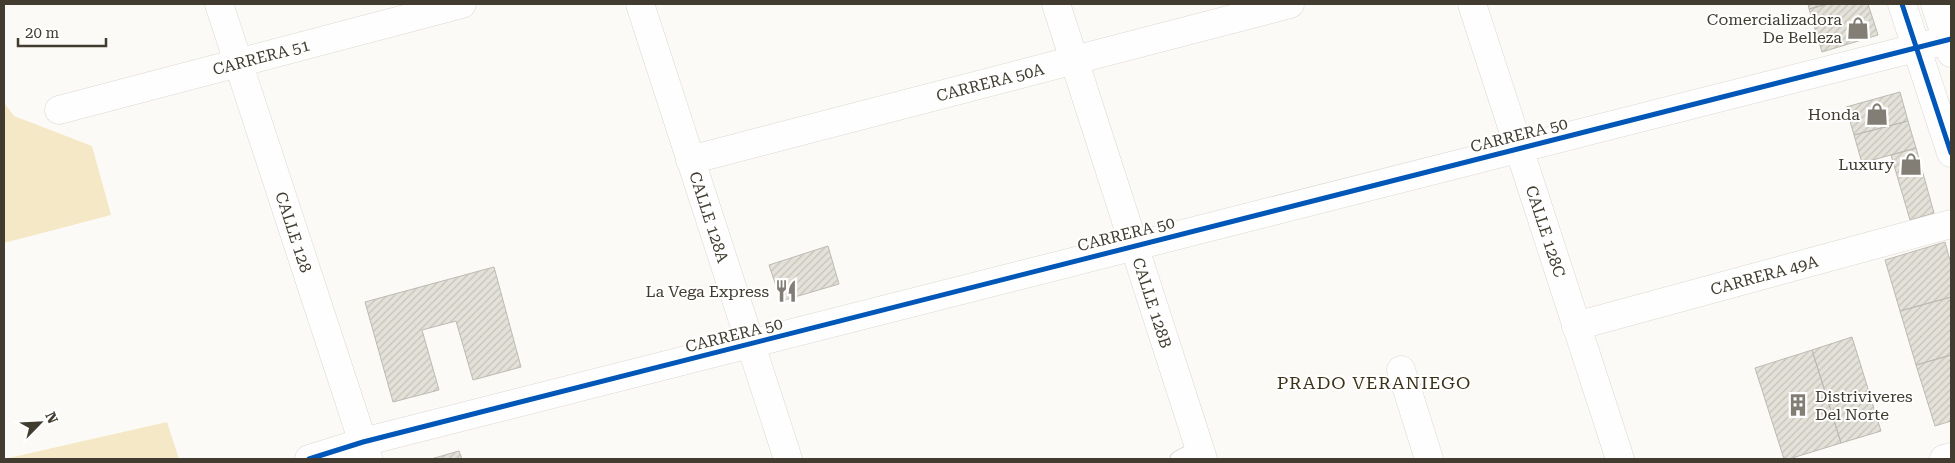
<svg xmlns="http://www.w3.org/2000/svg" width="1955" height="463" viewBox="0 0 1955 463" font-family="'Roboto Serif',serif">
	<defs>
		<pattern id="building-hatch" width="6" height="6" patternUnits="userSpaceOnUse" patternTransform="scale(1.25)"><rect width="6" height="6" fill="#e4e1d9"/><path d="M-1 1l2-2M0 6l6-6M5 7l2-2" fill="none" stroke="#c5c2bb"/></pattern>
	</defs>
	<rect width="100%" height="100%" fill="#fbfaf6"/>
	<path fill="#f5e8c7" d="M4 103 14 116 92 146 111 215 4 243Z
		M167 422 179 459H4Z"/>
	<path fill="url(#building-hatch)" stroke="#bdbab3" d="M1808 4H1828L1809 9Z
		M1828 4H1868L1878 35 1822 52 1809 9Z
		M1900 92 1908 121 1854 135 1846 107Z
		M1908 121 1916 148 1862 163 1854 135Z
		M1916 148 1934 213 1910 220 1891 155Z
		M1945 242 1951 264V297L1900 311 1885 260Z
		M828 246 839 284 781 301 769 265Z
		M494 267 521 367 473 380 456 321 422 330 439 390 393 402 365 302Z
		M1951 297V355L1916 365 1900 311Z
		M1852 337 1881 431 1841 443 1812 350Z
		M1812 350 1841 443 1789 459H1784L1755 368Z
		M1951 355V421L1935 426 1916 365Z
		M459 451 462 459H431Z"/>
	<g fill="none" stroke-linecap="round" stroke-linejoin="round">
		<defs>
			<path id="service" d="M1178 459 1199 448"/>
			<g id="minor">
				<path id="s1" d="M219 4 368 458"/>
				<path id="s2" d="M640 4 788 459"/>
				<path id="s3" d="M1056 4 1203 459"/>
				<path id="s4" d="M1472 4 1620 459"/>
				<path id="s5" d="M59 110 462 4"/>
				<path id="s6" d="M690 160 1290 4"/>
				<path id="s7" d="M1576 326 1951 224"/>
				<path d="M1401 370 1429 459"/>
				<path d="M309 459 363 442 1951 39"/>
				<path d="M1944 459 1951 457"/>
			</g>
			<path id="secondary" d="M1902 4 1951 153
				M1935 4 1951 53"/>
		</defs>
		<use href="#service" stroke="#dcd8d0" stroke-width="17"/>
		<use href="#minor" stroke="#dcd8d0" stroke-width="29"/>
		<use href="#secondary" stroke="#dcd8d0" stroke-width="29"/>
		<use href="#service" stroke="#fefefe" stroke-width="15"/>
		<use href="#minor" stroke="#fefefe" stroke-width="28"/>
		<use href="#secondary" stroke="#fefefe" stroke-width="28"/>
		<defs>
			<path id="cycleway" d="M1902 4 1951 153
				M309 459 363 442 1951 39"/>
		</defs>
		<use href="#cycleway" stroke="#fff" stroke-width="8"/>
		<use href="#cycleway" stroke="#0057b8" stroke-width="5"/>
	</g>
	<defs>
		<symbol id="shop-bare" viewBox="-9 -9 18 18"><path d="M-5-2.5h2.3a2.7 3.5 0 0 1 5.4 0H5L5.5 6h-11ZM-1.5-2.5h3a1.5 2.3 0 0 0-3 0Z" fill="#827e75" stroke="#fff" stroke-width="2.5" paint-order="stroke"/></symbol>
		<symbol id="restaurant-bare" viewBox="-9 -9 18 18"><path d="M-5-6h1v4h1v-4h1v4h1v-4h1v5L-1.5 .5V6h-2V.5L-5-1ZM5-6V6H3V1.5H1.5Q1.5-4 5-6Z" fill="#827e75" stroke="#fff" stroke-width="2.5" paint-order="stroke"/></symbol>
		<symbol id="building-bare" viewBox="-9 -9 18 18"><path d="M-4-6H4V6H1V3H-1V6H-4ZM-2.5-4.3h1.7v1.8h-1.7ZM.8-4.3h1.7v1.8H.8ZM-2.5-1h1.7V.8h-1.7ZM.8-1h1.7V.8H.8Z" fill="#827e75" stroke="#fff" stroke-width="2.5" paint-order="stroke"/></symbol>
	</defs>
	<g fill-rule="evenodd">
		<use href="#shop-bare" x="1842" y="12" width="32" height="32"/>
		<use href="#shop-bare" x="1861" y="98" width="32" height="32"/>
		<use href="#shop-bare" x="1895" y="148" width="32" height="32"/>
		<use href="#restaurant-bare" x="770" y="275" width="32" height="32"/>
		<use href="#building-bare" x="1782" y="389" width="32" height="32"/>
	</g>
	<g text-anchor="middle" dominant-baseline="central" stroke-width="4" stroke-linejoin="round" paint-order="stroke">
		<g font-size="16" fill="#413c2f" stroke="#fff" text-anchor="end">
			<text x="1842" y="19">Comercializadora<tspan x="1842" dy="18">De Belleza</tspan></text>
			<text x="1860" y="114">Honda</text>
			<text x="1894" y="164">Luxury</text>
			<text x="769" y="291">La Vega Express</text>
			<text x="1815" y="396" text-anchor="start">Distriviveres<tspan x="1815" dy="18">Del Norte</tspan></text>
		</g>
		<g font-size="16" fill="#413c2f" stroke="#fff">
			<text stroke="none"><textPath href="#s5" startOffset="209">CARRERA 51</textPath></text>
			<text stroke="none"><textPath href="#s6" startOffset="310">CARRERA 50A</textPath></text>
			<text transform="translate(1519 135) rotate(-14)">CARRERA 50</text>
			<text stroke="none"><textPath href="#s2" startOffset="224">CALLE 128A</textPath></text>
			<text stroke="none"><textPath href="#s1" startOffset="240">CALLE 128</textPath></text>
			<text stroke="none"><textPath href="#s4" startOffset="239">CALLE 128C</textPath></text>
			<text transform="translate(1126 234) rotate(-14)">CARRERA 50</text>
			<text stroke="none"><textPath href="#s7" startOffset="195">CARRERA 49A</textPath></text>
			<text stroke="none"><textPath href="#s3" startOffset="314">CALLE 128B</textPath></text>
			<text transform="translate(734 335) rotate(-14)">CARRERA 50</text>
		</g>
		<g font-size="18" letter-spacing="1" fill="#3c3217" stroke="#fff">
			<text x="1374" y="382">PRADO VERANIEGO</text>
		</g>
	</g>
	<rect width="1955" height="463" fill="none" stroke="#413c2f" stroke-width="10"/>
	<g transform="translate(40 423) rotate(66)" stroke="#ffffff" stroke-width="4" paint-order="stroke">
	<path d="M0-4L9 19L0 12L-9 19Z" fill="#413c2f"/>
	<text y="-8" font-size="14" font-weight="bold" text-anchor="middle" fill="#413c2f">N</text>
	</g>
	<path d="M18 38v8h88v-8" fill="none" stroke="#413c2f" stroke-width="2.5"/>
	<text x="25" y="38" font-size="15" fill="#413c2f" stroke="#ffffff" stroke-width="4" paint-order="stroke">20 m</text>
</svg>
